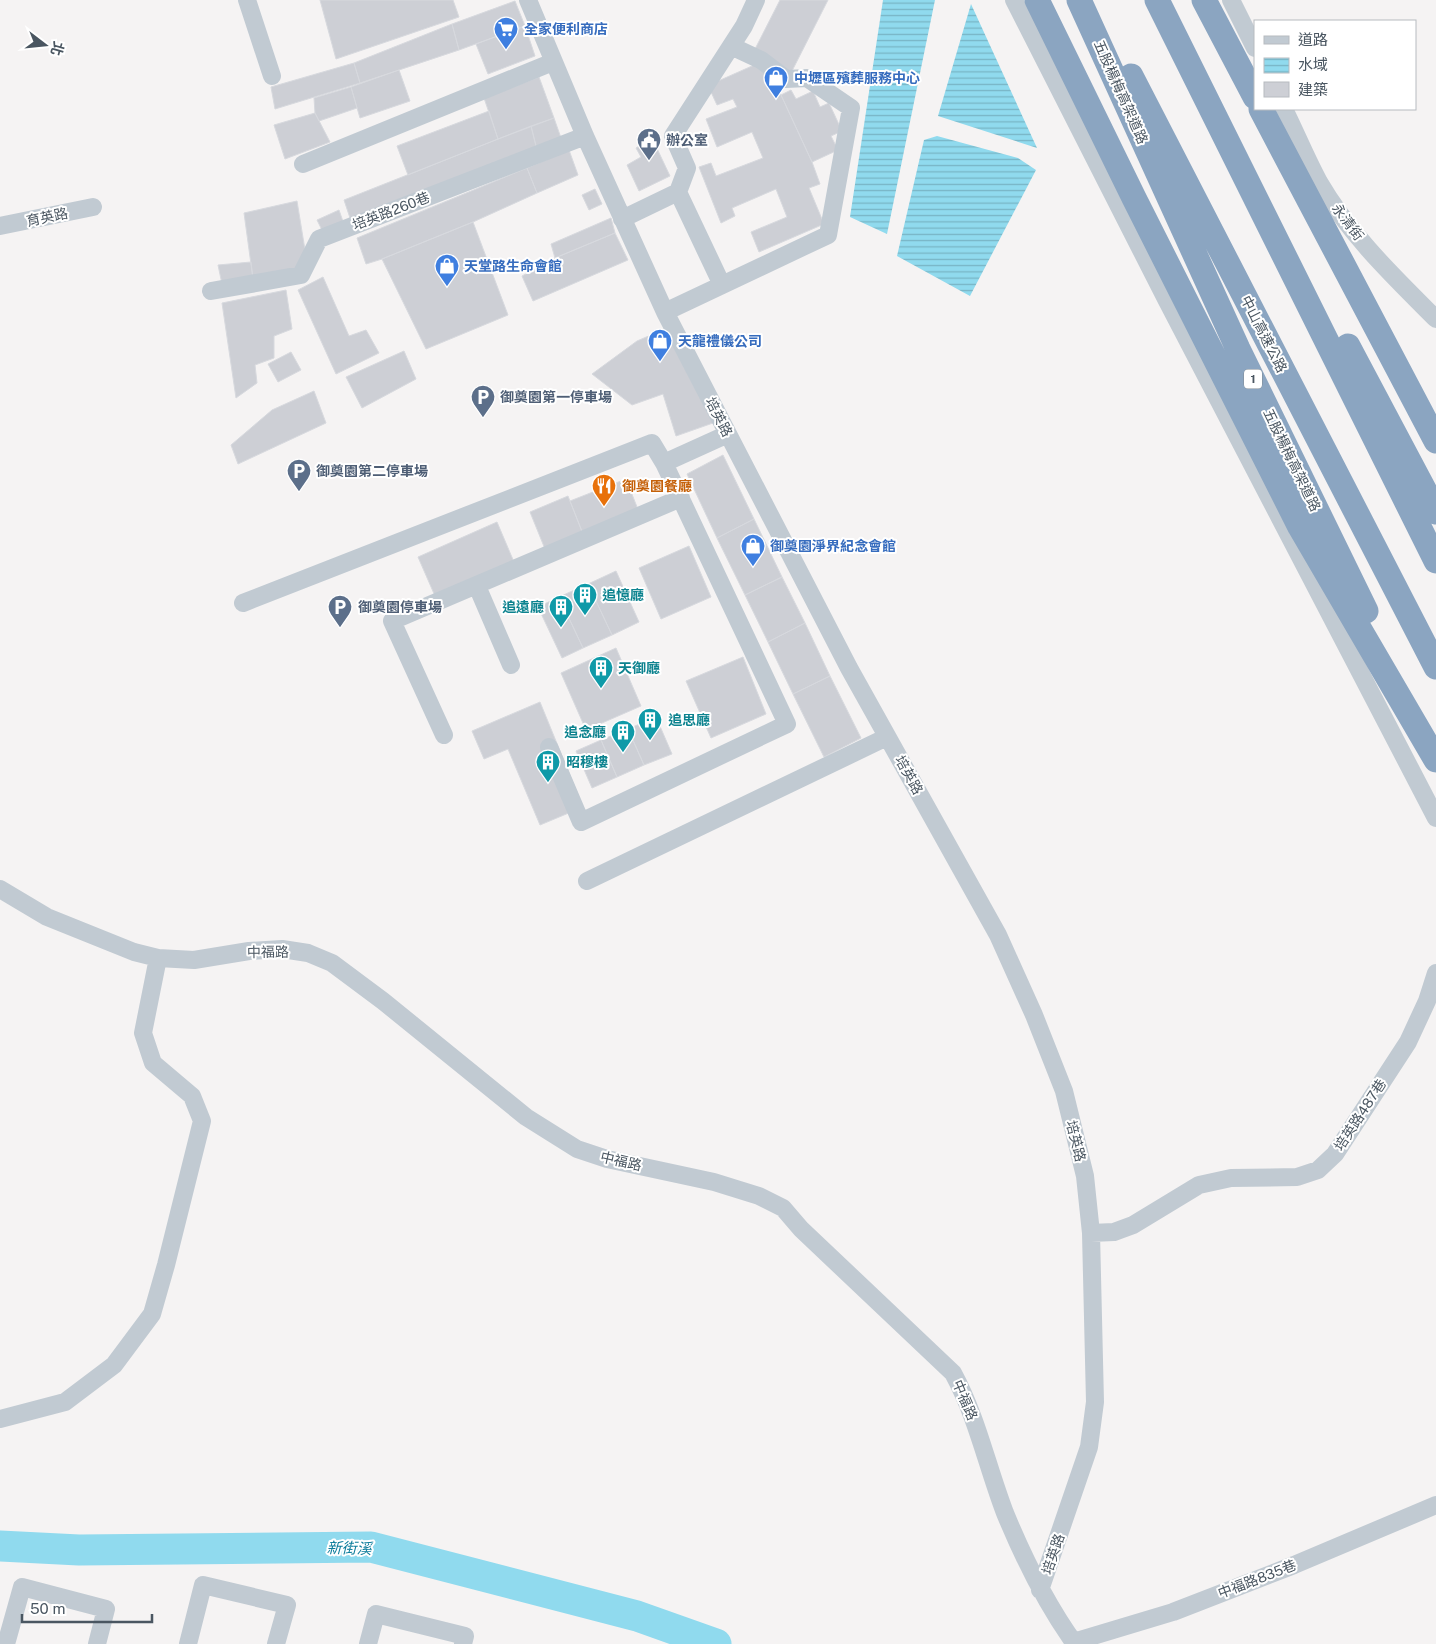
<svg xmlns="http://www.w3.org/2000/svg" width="1436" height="1644" viewBox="0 0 1436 1644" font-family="'Public Sans','Noto Sans TC',sans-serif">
	<defs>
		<pattern id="water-rules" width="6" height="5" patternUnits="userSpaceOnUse" patternTransform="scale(1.25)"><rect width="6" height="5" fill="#90daee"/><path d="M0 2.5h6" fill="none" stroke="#78b4c4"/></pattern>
	</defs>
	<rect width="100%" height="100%" fill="#f5f3f3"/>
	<path fill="url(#water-rules)" d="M883 0H935L887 234 850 217Z
		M971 4 1037 148 938 116Z
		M937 136 1018 158 1036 170 970 296 897 256 924 140Z"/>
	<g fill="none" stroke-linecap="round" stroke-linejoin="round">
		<path stroke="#90daee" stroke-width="31" d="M0 1546 79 1550 371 1547 637 1616 716 1644"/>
	</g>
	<path fill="#cdcfd5" stroke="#d7d9de" d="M320 0H453L459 17 336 59Z
		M780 0H828L791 73 753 53Z
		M515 1 525 26 459 50 452 24Z
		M452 24 459 50 360 83 354 63Z
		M525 26 535 56 488 74 476 44Z
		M761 62 766 76 774 73 781 95 812 162 820 184 809 188 824 224 759 252 751 232 787 217 776 189 732 208 735 216 721 223 699 167 711 163 716 176 763 158 752 132 717 147 706 119 737 107 733 99 717 105 711 92 716 82Z
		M354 63 360 83 275 109 271 87Z
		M399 70 410 101 360 118 351 87Z
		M539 77 554 118 498 139 484 98Z
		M351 87 357 108 319 121 315 113 314 98Z
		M791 90 796 99 813 91 820 107 829 103 842 131 831 136 838 150 812 162 781 95Z
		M489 111 498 139 408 175 397 146Z
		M315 113 330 142 285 159 274 125Z
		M554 118 561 138 537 150 531 126Z
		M531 126 537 150 352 224 344 200Z
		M652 138 670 176 639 191 627 165 641 157 636 148Z
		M569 150 578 175 537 193 527 168Z
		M527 168 537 193 473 222 382 259 366 264 357 238Z
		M595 189 602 204 589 210 582 195Z
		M297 201 308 268 253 279 244 213Z
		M339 210 346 230 326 238 317 220Z
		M611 218 615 233 555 258 551 244Z
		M473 222 508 315 426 349 382 259Z
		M615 233 628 260 533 301 522 276 555 258Z
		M251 262 253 279 222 284 218 265Z
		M323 277 349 336 366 330 379 353 336 374 298 290Z
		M286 290 292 329 274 336V358L255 365 257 383 236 398 222 303Z
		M665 329 713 423 676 436 663 394 632 405 592 374 637 341Z
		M404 351 416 379 362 408 346 377Z
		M291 352 301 370 278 382 268 364Z
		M314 391 326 423 238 464 231 445 272 410Z
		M723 455 754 519 717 538 687 474Z
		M626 479 639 512 583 534 570 501Z
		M568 496 583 534 545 549 530 512Z
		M754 519 782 577 745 595 717 538Z
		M497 522 514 562 435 596 418 557Z
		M689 546 711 597 661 619 639 568Z
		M616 571 639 622 612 635 588 584Z
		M782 577 805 623 768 642 745 595Z
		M588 584 612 635 583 648 559 597Z
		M559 597 583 648 562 658 538 607Z
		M805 623 830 676 793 694 768 642Z
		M616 648 641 706 586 730 561 673Z
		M743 657 766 714 711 738 686 681Z
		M830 676 861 738 824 757 793 694Z
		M540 702 583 807 540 825 508 749 484 759 472 731Z
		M656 717 672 754 644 765 628 729Z
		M628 729 644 765 617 777 601 740Z
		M601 740 617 777 592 788 576 751Z"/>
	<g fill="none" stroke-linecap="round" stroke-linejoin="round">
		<path stroke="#c1cad2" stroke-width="18" d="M247 0 272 76
			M528 0 585 136 665 312 849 668 998 935 1034 1015 1064 1091 1085 1176 1091 1233 1095 1402 1089 1447 1040 1590
			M1014 0 1167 301 1436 818
			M1231 0 1255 48
			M1284 109C1296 133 1306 158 1319 182 1349 234 1394 277 1436 319
			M303 164 553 62
			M678 192 722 285
			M622 219 678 192 687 168 673 136 744 26 756 0
			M0 226 93 207
			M211 291 301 275 319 239 585 136
			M665 312 828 235 851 108 807 78 786 79 761 60 731 46
			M664 463 728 434
			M477 586 511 665
			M243 603 652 443 664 463 787 724 581 822 549 747
			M444 735 392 621 681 498
			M587 881 887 737
			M0 889 47 917 134 952 158 958 194 960 249 951 282 949 308 953 332 963 383 1001 526 1117 577 1149 607 1159 714 1182 759 1196 783 1208 801 1229 953 1373C977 1417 987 1466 1005 1513 1024 1559 1046 1604 1075 1644
			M1091 1233 1114 1232 1133 1225 1199 1185 1231 1178 1297 1177 1318 1170 1335 1154 1408 1042 1427 1001 1436 973
			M0 1419 65 1402 114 1365 152 1314 166 1265 202 1121 192 1096 153 1063 143 1033 158 958
			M1073 1642 1173 1612 1294 1565 1436 1505
			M6 1644 22 1587 106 1609 97 1644
			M188 1644 203 1585 287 1605 276 1644
			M368 1644 376 1614 465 1636 463 1644"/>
		<path stroke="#8ba5c1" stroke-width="25" d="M1037 0 1134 198 1300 527 1436 760
			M1079 0 1238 349 1366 611
			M1157 0 1436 561
			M1204 0 1255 97
			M1131 76 1436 667
			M1261 109 1436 441
			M1348 346 1436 512"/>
	</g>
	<defs>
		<symbol id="supermarket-pin" viewBox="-11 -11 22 30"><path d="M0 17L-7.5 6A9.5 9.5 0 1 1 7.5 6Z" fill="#3f7fe0" stroke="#fff"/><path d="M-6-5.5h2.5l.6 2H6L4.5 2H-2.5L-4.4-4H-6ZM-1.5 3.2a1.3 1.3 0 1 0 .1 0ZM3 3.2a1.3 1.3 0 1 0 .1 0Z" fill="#fff"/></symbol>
		<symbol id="shop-pin" viewBox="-11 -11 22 30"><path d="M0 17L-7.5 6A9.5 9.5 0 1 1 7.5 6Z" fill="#3f7fe0" stroke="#fff"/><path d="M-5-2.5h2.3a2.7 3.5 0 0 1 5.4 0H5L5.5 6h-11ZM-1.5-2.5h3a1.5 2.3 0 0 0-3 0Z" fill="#fff"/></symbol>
		<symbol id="civic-pin" viewBox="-11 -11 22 30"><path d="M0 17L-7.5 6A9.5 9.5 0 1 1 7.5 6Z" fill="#5c6f8a" stroke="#fff"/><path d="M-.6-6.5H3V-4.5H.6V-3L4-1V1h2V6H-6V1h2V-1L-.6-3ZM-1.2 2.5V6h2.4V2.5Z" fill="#fff"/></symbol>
		<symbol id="parking-pin" viewBox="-11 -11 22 30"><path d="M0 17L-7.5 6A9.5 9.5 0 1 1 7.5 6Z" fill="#5c6f8a" stroke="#fff"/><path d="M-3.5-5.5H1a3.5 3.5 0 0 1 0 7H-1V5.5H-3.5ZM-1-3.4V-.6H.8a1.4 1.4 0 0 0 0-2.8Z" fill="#fff"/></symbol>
		<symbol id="restaurant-pin" viewBox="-11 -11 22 30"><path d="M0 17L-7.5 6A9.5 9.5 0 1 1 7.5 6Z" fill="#e8710a" stroke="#fff"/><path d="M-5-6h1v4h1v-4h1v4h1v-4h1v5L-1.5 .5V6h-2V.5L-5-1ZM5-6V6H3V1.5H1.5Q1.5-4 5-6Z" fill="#fff"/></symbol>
		<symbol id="building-pin" viewBox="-11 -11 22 30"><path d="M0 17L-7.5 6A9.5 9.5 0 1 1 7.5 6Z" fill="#0f9aa8" stroke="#fff"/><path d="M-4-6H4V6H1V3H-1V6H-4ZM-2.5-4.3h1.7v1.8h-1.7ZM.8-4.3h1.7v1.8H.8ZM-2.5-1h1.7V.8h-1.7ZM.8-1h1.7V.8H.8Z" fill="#fff"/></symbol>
	</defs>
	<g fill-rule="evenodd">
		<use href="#supermarket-pin" x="492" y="15" width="28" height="38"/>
		<use href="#shop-pin" x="762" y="64" width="28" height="38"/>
		<use href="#civic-pin" x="635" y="126" width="28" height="38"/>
		<use href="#shop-pin" x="433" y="252" width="28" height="38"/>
		<use href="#shop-pin" x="646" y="327" width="28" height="38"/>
		<use href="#parking-pin" x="469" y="383" width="28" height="38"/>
		<use href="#parking-pin" x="285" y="457" width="28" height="38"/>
		<use href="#restaurant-pin" x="590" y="472" width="28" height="38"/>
		<use href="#shop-pin" x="739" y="532" width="28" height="38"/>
		<use href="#building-pin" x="571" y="581" width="28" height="38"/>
		<use href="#parking-pin" x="326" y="593" width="28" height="38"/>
		<use href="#building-pin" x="547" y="593" width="28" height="38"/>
		<use href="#building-pin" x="587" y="654" width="28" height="38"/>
		<use href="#building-pin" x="636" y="706" width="28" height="38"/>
		<use href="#building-pin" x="609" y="718" width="28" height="38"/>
		<use href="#building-pin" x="534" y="748" width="28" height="38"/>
	</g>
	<g text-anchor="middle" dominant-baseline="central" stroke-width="4" stroke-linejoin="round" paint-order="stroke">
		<rect fill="#fff" stroke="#808990" stroke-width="1" x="1244" y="369.5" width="18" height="19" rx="4"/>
		<g font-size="12" font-weight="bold" fill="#4a5661">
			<text x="1253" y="379">1</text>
		</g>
		<g font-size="14" font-weight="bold" fill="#366cbe" stroke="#fff" text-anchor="start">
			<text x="524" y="29">全家便利商店</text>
			<text x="794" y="78">中壢區殯葬服務中心</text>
			<text x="464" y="266">天堂路生命會館</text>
			<text x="678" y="341">天龍禮儀公司</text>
			<text x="770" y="546">御奠園淨界紀念會館</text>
		</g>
		<g font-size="14" fill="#4a5661" stroke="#fff">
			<text transform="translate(1121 92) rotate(66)">五股楊梅高架道路</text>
			<text transform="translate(391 211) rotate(-21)">培英路260巷</text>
			<text transform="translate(47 217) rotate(-12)">育英路</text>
			<text transform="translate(1348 222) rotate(53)">永清街</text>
			<text transform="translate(1264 334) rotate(63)">中山高速公路</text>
			<text transform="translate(719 417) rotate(63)">培英路</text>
			<text transform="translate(1292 460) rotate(64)">五股楊梅高架道路</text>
			<text transform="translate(909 775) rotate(61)">培英路</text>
			<text transform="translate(268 952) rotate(-1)">中福路</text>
			<text transform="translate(1360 1115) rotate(-57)">培英路487巷</text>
			<text transform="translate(1076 1141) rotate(76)">培英路</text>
			<text transform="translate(621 1161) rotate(13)">中福路</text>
			<text transform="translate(965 1400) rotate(67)">中福路</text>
			<text transform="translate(1053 1554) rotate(-71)">培英路</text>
			<text transform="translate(1257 1579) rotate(-21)">中福路835巷</text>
		</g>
		<g font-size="14" font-weight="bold" fill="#4e5e75" stroke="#fff" text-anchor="start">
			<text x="666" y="140">辦公室</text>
			<text x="500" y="397">御奠園第一停車場</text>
			<text x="316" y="471">御奠園第二停車場</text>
			<text x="358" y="607">御奠園停車場</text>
		</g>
		<g font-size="14" font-weight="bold" fill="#c56008" stroke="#fff" text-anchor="start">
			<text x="622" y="486">御奠園餐廳</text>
		</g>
		<g font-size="14" font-weight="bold" fill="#0d838f" stroke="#fff" text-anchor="start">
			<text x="602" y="595">追憶廳</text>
			<text x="544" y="607" text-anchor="end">追遠廳</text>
			<text x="618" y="668">天御廳</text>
			<text x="668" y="720">追思廳</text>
			<text x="606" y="732" text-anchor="end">追念廳</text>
			<text x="566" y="762">昭穆樓</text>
		</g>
		<g font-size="15" font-style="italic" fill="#0c7c9b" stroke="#fff">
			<text transform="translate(349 1548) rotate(1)">新街溪</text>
		</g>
	</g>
	<rect x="1254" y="20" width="162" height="90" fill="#ffffff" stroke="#b7bbc0"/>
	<rect x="1264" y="36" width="25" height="8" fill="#c1cad2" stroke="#b7bbc0"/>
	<text x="1298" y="45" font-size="15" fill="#4a5661">道路</text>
	<rect x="1264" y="58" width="25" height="15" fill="url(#water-rules)" stroke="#b7bbc0"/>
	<text x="1298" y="70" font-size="15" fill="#4a5661">水域</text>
	<rect x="1264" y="82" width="25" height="15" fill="#cdcfd5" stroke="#b7bbc0"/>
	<text x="1298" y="95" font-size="15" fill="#4a5661">建築</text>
	<g transform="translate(45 45) rotate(106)" stroke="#ffffff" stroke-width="4" paint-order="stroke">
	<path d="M0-4L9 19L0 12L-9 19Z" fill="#4a5661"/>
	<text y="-8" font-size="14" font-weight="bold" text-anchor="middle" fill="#4a5661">北</text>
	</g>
	<path d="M22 1614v8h130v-8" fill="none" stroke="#4a5661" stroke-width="2.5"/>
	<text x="30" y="1614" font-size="15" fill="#4a5661" stroke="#ffffff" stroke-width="4" paint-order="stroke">50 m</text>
</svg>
